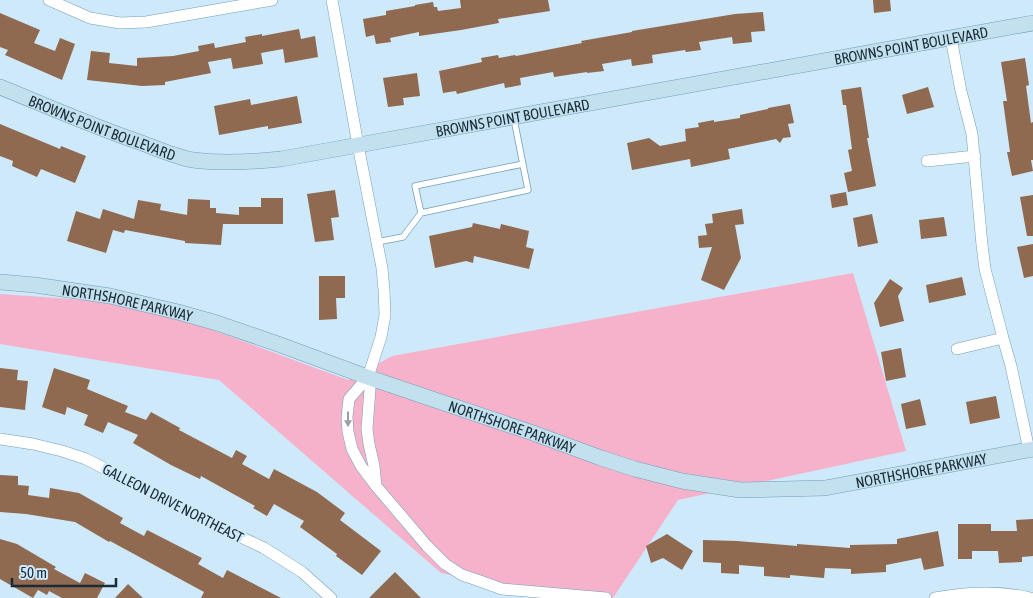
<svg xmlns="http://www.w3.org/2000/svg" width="1033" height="598" viewBox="0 0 1033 598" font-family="'Asap Condensed',sans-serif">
	<rect width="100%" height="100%" fill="#cee9fa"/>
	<path fill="#f7b2cb" d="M853 273 906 451 678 500 613 598H563L441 573 219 380 0 344V294L143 304 348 380 392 356Z"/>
	<path fill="#8f6950" d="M460 0H548L550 11 498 19 499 23 461 30 419 36V32L390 38 391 42 376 44 374 35 366 37 363 19 386 15V11L415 6V5L433 2 434 7H437L438 11 461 8Z
		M873 0H890L891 11 874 13Z
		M763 12 765 31 751 32 752 42 733 44 732 37 699 42 701 50 686 52 685 50 652 55 653 63 632 66 631 59 602 64 604 71 587 73V72L554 77 553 72 520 78 521 85 505 88 504 83 457 94 456 91 443 93 439 71 482 62 481 58 498 55 499 58 515 55 516 56 582 43 581 41 632 32V31L735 14Z
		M0 13 40 30 34 43 55 51 60 38 75 44 62 80 5 55 8 50 0 47Z
		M299 29 301 39 315 36 318 57 285 63 283 49 261 53 263 64 233 69 231 58 208 62 211 73 165 82V85L142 86 87 80 91 51 110 53 109 63 137 66V58L173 56 199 51 198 46 214 43 215 48 246 42 245 37 262 34V36Z
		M1025 58 1029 85 1026 86 1031 123 1033 122V160H1031L1033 171 1012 176 1007 152H1010L1003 101H1007L1001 62Z
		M417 73 420 96 403 98 404 105 388 107 383 78Z
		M861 87 869 138H867L876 186 848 192 844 173 852 171 848 150 852 149 846 105H843L841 90Z
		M928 87 934 107 907 114 902 95Z
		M297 96 302 123 268 129V126L219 135 214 106 250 99 251 105Z
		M790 104 794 123 788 124 791 137 783 138 780 143 776 139 728 149 730 159 691 167 690 159 632 170 627 143 649 138 660 146 686 141 685 129 699 127 698 123 714 120V122L740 118V115L768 109V108Z
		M0 124 60 149 61 146 86 156 75 183 41 169 37 177 12 166 13 161 0 156Z
		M335 190 339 217 331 218 334 240 315 242 307 194Z
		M846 192 848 205 832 208 830 195Z
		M1033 195V236H1027L1020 197Z
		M261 198H283V224H223L221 245 185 243V241L125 230 124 233 113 230 106 253 67 241 76 211 100 219 103 209 134 219 138 200 161 204 160 210 187 215 188 199 210 200V208H216V213L239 215V207H261Z
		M742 209 744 224 735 225 741 258 724 290 701 280 712 247 699 248 698 236 707 235 705 224 713 223 712 214Z
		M872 214 878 243 858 247 853 218Z
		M944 217 947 236 921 239 919 220Z
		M473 223 500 229 501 224 529 231 526 247 534 249 529 269 474 256 473 263 466 261 435 268 429 236 472 227Z
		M1033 244V276L1024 278 1017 247Z
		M319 276H345V298H336L337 319 319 320Z
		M962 277 966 295 929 303 926 285Z
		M890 279 903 288 898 296 904 321 880 327 874 303Z
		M901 348 906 377 886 381 881 352Z
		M0 368 18 370 17 380 28 381 25 410 0 407Z
		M54 368 90 380 87 389 128 406 125 412 146 420 151 412 180 428 179 430 232 458 236 450 247 456 242 464 269 479 274 469 317 492 345 513 340 520 381 551 362 575 336 556 337 554 300 527 304 521 274 504 267 516 253 508 255 506 201 476 200 479 171 465 133 443 138 435 108 422 103 433 84 425 88 415 67 407 65 415 42 407Z
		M996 396 1000 418 970 424 966 402Z
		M920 399 926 425 906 429 901 404Z
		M0 475 18 476V485L29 486 28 495 49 498 50 488 79 493 123 518 120 523 144 536 147 530 202 558 198 564 223 578 227 570 281 598H201L204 592 110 541 109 542 75 522 26 514 0 512Z
		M1033 519V556L1022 557V562L999 563 998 551H972V559H958V524H991V531H1017L1016 520Z
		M938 531 944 566 924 570 921 558 886 565V572L851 574V569L825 568 824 578 790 575V578L764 576V567L739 565V574L721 573V563L703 562V540L737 541 797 546V544L850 548V545L897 544V539Z
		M667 534 693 551 682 570 663 558 651 563 646 546Z
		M0 539 17 544 56 567 54 569 80 583 85 573 105 583 97 598H62L49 591 47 595 38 590 33 598 0 579Z
		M395 572 421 598H369Z
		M128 584 143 598H115Z"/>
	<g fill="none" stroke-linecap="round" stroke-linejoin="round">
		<defs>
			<path id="lane" d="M421 213 415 186 523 164
				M377 242 403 237 421 213 528 190 514 119"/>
			<path id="street" d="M49 0 90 18 120 23 146 22 272 0
				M332 0 358 145 382 268 384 290 385 315 381 337 368 377 349 399 347 417 348 432 352 449 361 466 376 486 427 546 445 564 462 575 477 580 502 589 606 598
				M951 38 961 91 972 134 982 245 985 269 1003 338 1011 366 1029 450
				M927 161 975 156
				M957 349 1003 338
				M368 377 370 389 367 429 369 444 374 466 376 486
				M0 439 33 444 62 451 86 459 213 524 264 548 302 572 331 598
				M935 598C967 592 998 590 1030 598"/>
			<g id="secondary">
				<path id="s1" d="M0 87C47 106 94 127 142 143 158 149 176 157 193 160 222 164 251 162 281 159L1033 23"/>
				<path id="s2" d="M0 282 35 285 110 296 178 312 217 323 278 344 370 378 533 433 601 458 635 469 682 481 740 490 825 488 1033 449"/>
			</g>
		</defs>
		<use href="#lane" stroke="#739eb9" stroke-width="7"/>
		<use href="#street" stroke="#739eb9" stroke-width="12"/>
		<use href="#secondary" stroke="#739eb9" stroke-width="16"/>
		<use href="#lane" stroke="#fff" stroke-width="5.5"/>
		<use href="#street" stroke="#fff" stroke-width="11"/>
		<use href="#secondary" stroke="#c2e0ee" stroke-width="15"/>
	</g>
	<defs><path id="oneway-solid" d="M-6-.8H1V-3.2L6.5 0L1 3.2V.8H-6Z" transform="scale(1.25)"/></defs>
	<use fill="#98a0a5" href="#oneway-solid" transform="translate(348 419) rotate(90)"/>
	<g text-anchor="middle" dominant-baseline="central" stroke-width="5" stroke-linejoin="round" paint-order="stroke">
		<g font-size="15" fill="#1a2c37" stroke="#cee9fa">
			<text stroke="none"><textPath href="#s1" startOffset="935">BROWNS POINT BOULEVARD</textPath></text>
			<text stroke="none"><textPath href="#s1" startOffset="530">BROWNS POINT BOULEVARD</textPath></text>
			<text stroke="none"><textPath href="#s1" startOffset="110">BROWNS POINT BOULEVARD</textPath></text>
			<text stroke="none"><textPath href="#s2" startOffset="129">NORTHSHORE PARKWAY</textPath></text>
			<text stroke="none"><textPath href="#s2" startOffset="534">NORTHSHORE PARKWAY</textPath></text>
			<text stroke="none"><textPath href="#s2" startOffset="954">NORTHSHORE PARKWAY</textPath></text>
			<text transform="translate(173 503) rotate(27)">GALLEON DRIVE NORTHEAST</text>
		</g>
	</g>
	<path d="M12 578v8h104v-8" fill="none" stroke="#1a2c37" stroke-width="2.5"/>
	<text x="20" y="578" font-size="15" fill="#1a2c37" stroke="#cee9fa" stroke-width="4" paint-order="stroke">50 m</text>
</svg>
